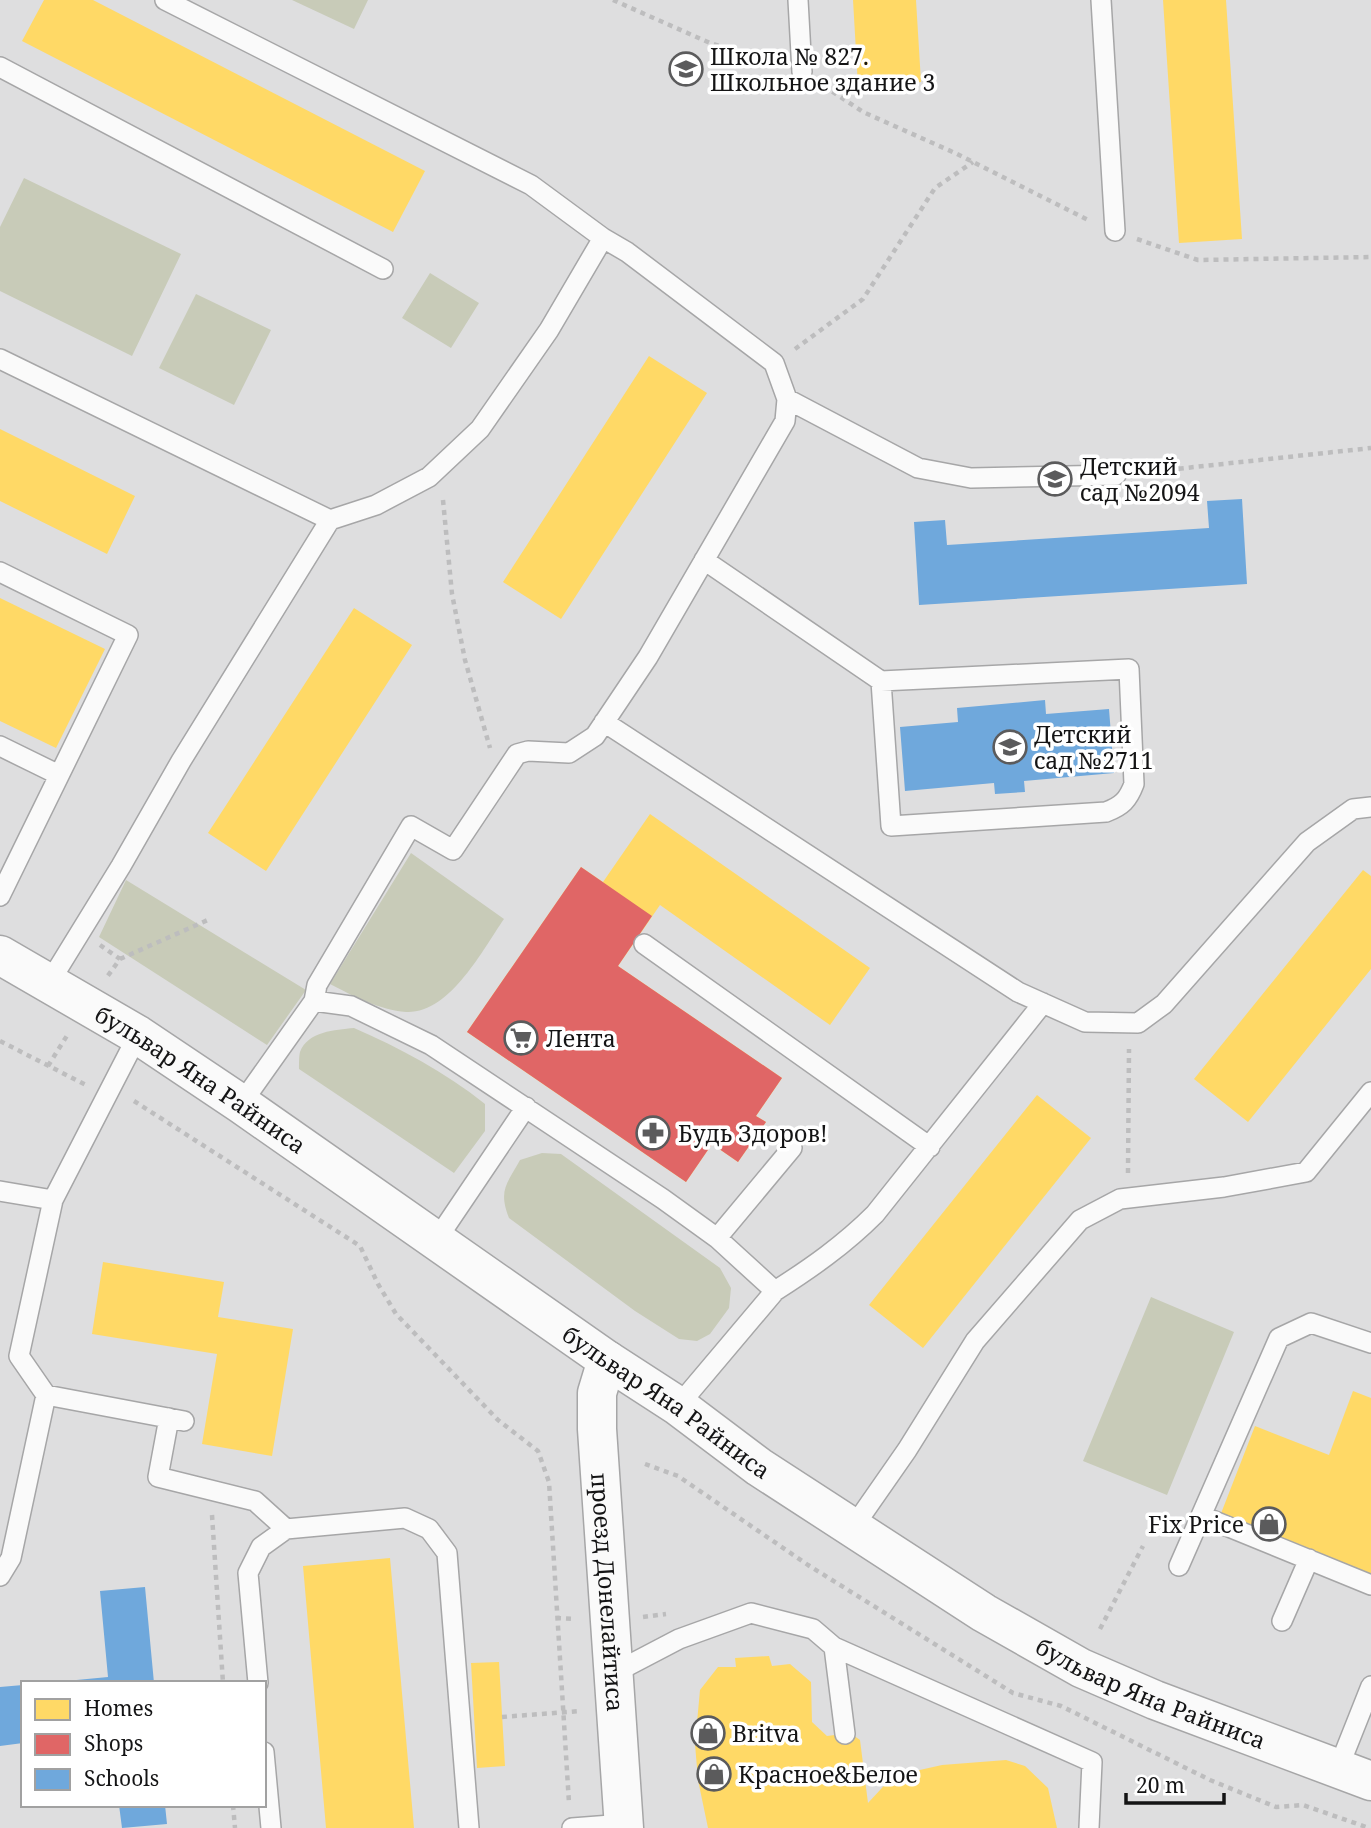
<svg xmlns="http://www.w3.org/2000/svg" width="1371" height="1828" viewBox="0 0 1371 1828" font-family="'Noto Serif',serif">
	<rect width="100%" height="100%" fill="#dededf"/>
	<path fill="#c8cbb8" d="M292 0H368L354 29Z
		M24 178 181 254 132 356 0 291V227Z
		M430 273 479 303 451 348 402 318Z
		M196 294 271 330 234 405 159 368Z
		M411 853 504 919C483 949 450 1014 406 1012 380 1010 353 996 330 984Z
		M126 880 306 990 267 1045 99 937Z
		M354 1028C400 1048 445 1072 485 1104V1131L454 1173 299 1069C299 1064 299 1056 300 1052 308 1031 335 1030 354 1028Z
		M542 1153 561 1154 720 1268 731 1288 729 1308 710 1334 697 1341 679 1339 635 1311 509 1218C498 1190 507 1184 520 1160Z
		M1151 1297 1234 1332 1167 1495 1083 1461Z"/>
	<path fill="#ffd966" d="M44 0H93L425 171 393 232 22 41Z
		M853 0H916L921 82 858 86Z
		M1163 0H1226L1242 239 1179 243Z
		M649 356 707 393 561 619 503 582Z
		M0 429 135 496 107 554 0 501Z
		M0 598 105 649 56 748 0 721Z
		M354 608 412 645 266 871 208 833Z
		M650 814 870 968 830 1025 660 905 618 966 782 1078 756 1116 766 1122 738 1162 712 1144 686 1182 467 1032 581 867 603 882Z
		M1363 870 1371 876V969L1248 1122 1194 1079Z
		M1037 1095 1091 1138 923 1348 869 1305Z
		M103 1262 224 1282 218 1317 293 1329 272 1456 202 1444 217 1354 92 1334Z
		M1353 1391 1371 1398V1574L1220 1516 1255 1426 1329 1455Z
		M390 1558 414 1828H326L303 1566Z
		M769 1656 772 1666 790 1664 811 1682 812 1722 827 1736 850 1733 860 1740 868 1803 893 1776 942 1765 1006 1760 1025 1766 1048 1788 1057 1828H708L698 1780 695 1744 700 1690 718 1667H736L735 1658Z
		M499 1662 505 1766 477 1768 471 1663Z"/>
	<path fill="#e06666" d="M581 867 652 916 618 966 782 1078 756 1116 766 1122 738 1162 712 1144 686 1182 467 1032Z"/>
	<path fill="#6fa8dc" d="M1242 499 1247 584 919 605 914 522 945 520 947 545 1209 528 1207 501Z
		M1045 700 1046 714 1109 709 1114 773 1024 781 1025 792 995 794 994 783 905 791 900 727 958 722 957 708Z
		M145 1587 154 1683H66V1681L108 1677 100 1591Z
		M23 1685V1743L0 1746V1687Z
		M119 1805H165L167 1824 122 1828Z"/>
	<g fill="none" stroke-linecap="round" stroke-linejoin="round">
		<defs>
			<path id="lane" d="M165 0 531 185 603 238 627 252 774 363 787 399 785 421 648 657 595 736 569 753 528 751 517 754 453 850 411 826 317 985 314 1001
				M798 0 802 72
				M1101 0 1115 231
				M0 67 383 269
				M0 359 330 520 181 761 121 866 49 983
				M787 399 918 468 971 478 1116 475
				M330 520 376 505 429 477 480 429 549 330 603 238
				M704 560 881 681 891 826 1106 812C1122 806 1128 800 1134 784L1129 669 881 681
				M0 572 128 635 0 896
				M604 722 1018 992 1085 1022 1138 1023 1164 1004 1307 842 1353 809 1371 807
				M0 746 59 775
				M644 944 930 1147
				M241 1104 314 1001 351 1006 431 1045 663 1199 717 1238 775 1291 678 1406
				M0 1191 53 1200
				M717 1238 792 1148
				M437 1239 526 1107
				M775 1291C811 1268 844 1245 875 1214L1043 1003
				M46 1395 184 1421
				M169 1418 158 1477 255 1501 286 1529
				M1202 1516 1371 1585
				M852 1529 907 1450 975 1341 1080 1220 1120 1199 1224 1187 1306 1172 1371 1092
				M1179 1566 1279 1338 1311 1323 1371 1343
				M0 1576 11 1558 46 1395 19 1356 53 1200 138 1035
				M1282 1621 1309 1559
				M834 1647 845 1734
				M614 1673 679 1639 751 1613 813 1629 834 1647 1092 1762 1089 1828
				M258 1683 248 1573 261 1547 286 1529 405 1518 429 1529 447 1553 469 1828
				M264 1752 271 1828
				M1338 1769 1371 1686
				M572 1828 624 1824"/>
			<g id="secondary">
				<path id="s1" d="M0 955 138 1035 241 1104 607 1360 678 1406 759 1467 984 1613 1081 1668 1155 1700 1371 1781"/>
				<path id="s2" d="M607 1360 597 1393V1429L624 1828"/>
			</g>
		</defs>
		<use href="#lane" stroke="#a6a6a7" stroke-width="22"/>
		<use href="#secondary" stroke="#a6a6a7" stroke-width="41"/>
		<path stroke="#bdbdbe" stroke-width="4.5" stroke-dasharray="5 5" stroke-linecap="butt" d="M613 0 710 43 775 63
			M824 86 863 112 955 153 1090 221
			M1137 239 1198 260 1371 257
			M795 349 863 299 935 188 973 162
			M1139 473 1371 448
			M443 500 452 594 465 660 490 748
			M100 945 120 959 107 977
			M120 959 210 919
			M0 1041 86 1085
			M48 1066 68 1034
			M134 1101 360 1246 378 1284 396 1314 498 1420 538 1451 549 1482 569 1803
			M1128 1173 1129 1049
			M645 1464 678 1476 808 1565 1013 1693 1061 1706 1210 1780 1276 1807 1303 1805 1369 1828
			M212 1515 223 1683
			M643 1617 666 1614
			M556 1618 575 1619
			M1100 1629 1143 1546
			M502 1717 581 1711
			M233 1805 235 1828"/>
		<use href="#lane" stroke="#fafafa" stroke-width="19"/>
		<use href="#secondary" stroke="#fafafa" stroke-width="38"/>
	</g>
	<defs>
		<symbol id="school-ring" viewBox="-11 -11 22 22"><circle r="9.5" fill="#fff" stroke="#5b5b5c" stroke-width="1.5"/><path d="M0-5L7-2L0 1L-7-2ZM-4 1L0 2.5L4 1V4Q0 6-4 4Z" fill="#5b5b5c"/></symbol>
		<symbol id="supermarket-ring" viewBox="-11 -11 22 22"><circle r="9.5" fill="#fff" stroke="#5b5b5c" stroke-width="1.5"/><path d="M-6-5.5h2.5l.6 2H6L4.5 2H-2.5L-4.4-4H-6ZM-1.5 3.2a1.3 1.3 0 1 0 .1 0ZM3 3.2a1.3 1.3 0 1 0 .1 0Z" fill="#5b5b5c"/></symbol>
		<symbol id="pharmacy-ring" viewBox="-11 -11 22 22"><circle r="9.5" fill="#fff" stroke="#5b5b5c" stroke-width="1.5"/><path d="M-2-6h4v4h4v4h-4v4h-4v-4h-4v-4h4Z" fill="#5b5b5c"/></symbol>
		<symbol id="shop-ring" viewBox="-11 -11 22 22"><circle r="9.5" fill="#fff" stroke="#5b5b5c" stroke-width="1.5"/><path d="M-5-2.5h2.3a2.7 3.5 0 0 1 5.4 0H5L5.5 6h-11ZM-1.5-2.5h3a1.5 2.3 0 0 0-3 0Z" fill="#5b5b5c"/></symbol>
	</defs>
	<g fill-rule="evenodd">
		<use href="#school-ring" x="667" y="50" width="38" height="38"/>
		<use href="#school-ring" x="1036" y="460" width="38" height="38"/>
		<use href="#school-ring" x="991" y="728" width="38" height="38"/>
		<use href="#supermarket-ring" x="502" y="1019" width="38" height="38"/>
		<use href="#pharmacy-ring" x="634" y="1114" width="38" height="38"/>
		<use href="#shop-ring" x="1250" y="1505" width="38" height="38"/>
		<use href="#shop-ring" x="689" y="1714" width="38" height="38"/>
		<use href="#shop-ring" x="695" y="1755" width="38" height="38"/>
	</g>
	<g text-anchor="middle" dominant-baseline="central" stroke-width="7" stroke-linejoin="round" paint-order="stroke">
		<g font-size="23" fill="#141415" stroke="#fff" text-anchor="start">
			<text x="710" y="56">Школа № 827.<tspan x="710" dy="26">Школьное здание 3</tspan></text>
			<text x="1080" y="466">Детский<tspan x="1080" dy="26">сад №2094</tspan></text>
			<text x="1034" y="734">Детский<tspan x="1034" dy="26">сад №2711</tspan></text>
			<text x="546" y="1038">Лента</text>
			<text x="678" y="1133">Будь Здоров!</text>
			<text x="1244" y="1524" text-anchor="end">Fix Price</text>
			<text x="732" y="1733">Britva</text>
			<text x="738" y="1774">Красное&amp;Белое</text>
		</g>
		<g font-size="23" fill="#141415" stroke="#fff">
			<text stroke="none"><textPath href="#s1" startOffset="236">бульвар Яна Райниса</textPath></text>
			<text stroke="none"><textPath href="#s1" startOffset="803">бульвар Яна Райниса</textPath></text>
			<text stroke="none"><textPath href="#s2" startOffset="234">проезд Донелайтиса</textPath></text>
			<text stroke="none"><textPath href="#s1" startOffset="1370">бульвар Яна Райниса</textPath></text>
		</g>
	</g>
	<rect x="21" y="1681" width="245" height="126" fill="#ffffff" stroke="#a1a1a1" stroke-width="2"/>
	<rect x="35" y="1699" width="35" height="21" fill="#ffd966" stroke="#a1a1a1" stroke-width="2"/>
	<text x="84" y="1716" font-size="21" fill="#141415">Homes</text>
	<rect x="35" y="1734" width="35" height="21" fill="#e06666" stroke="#a1a1a1" stroke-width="2"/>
	<text x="84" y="1751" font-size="21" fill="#141415">Shops</text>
	<rect x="35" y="1769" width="35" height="21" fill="#6fa8dc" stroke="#a1a1a1" stroke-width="2"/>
	<text x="84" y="1786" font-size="21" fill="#141415">Schools</text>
	<path d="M1126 1793v10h98v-10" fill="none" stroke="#141415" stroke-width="3.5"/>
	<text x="1136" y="1793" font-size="21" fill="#141415" stroke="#ffffff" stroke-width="5" paint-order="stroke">20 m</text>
</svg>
